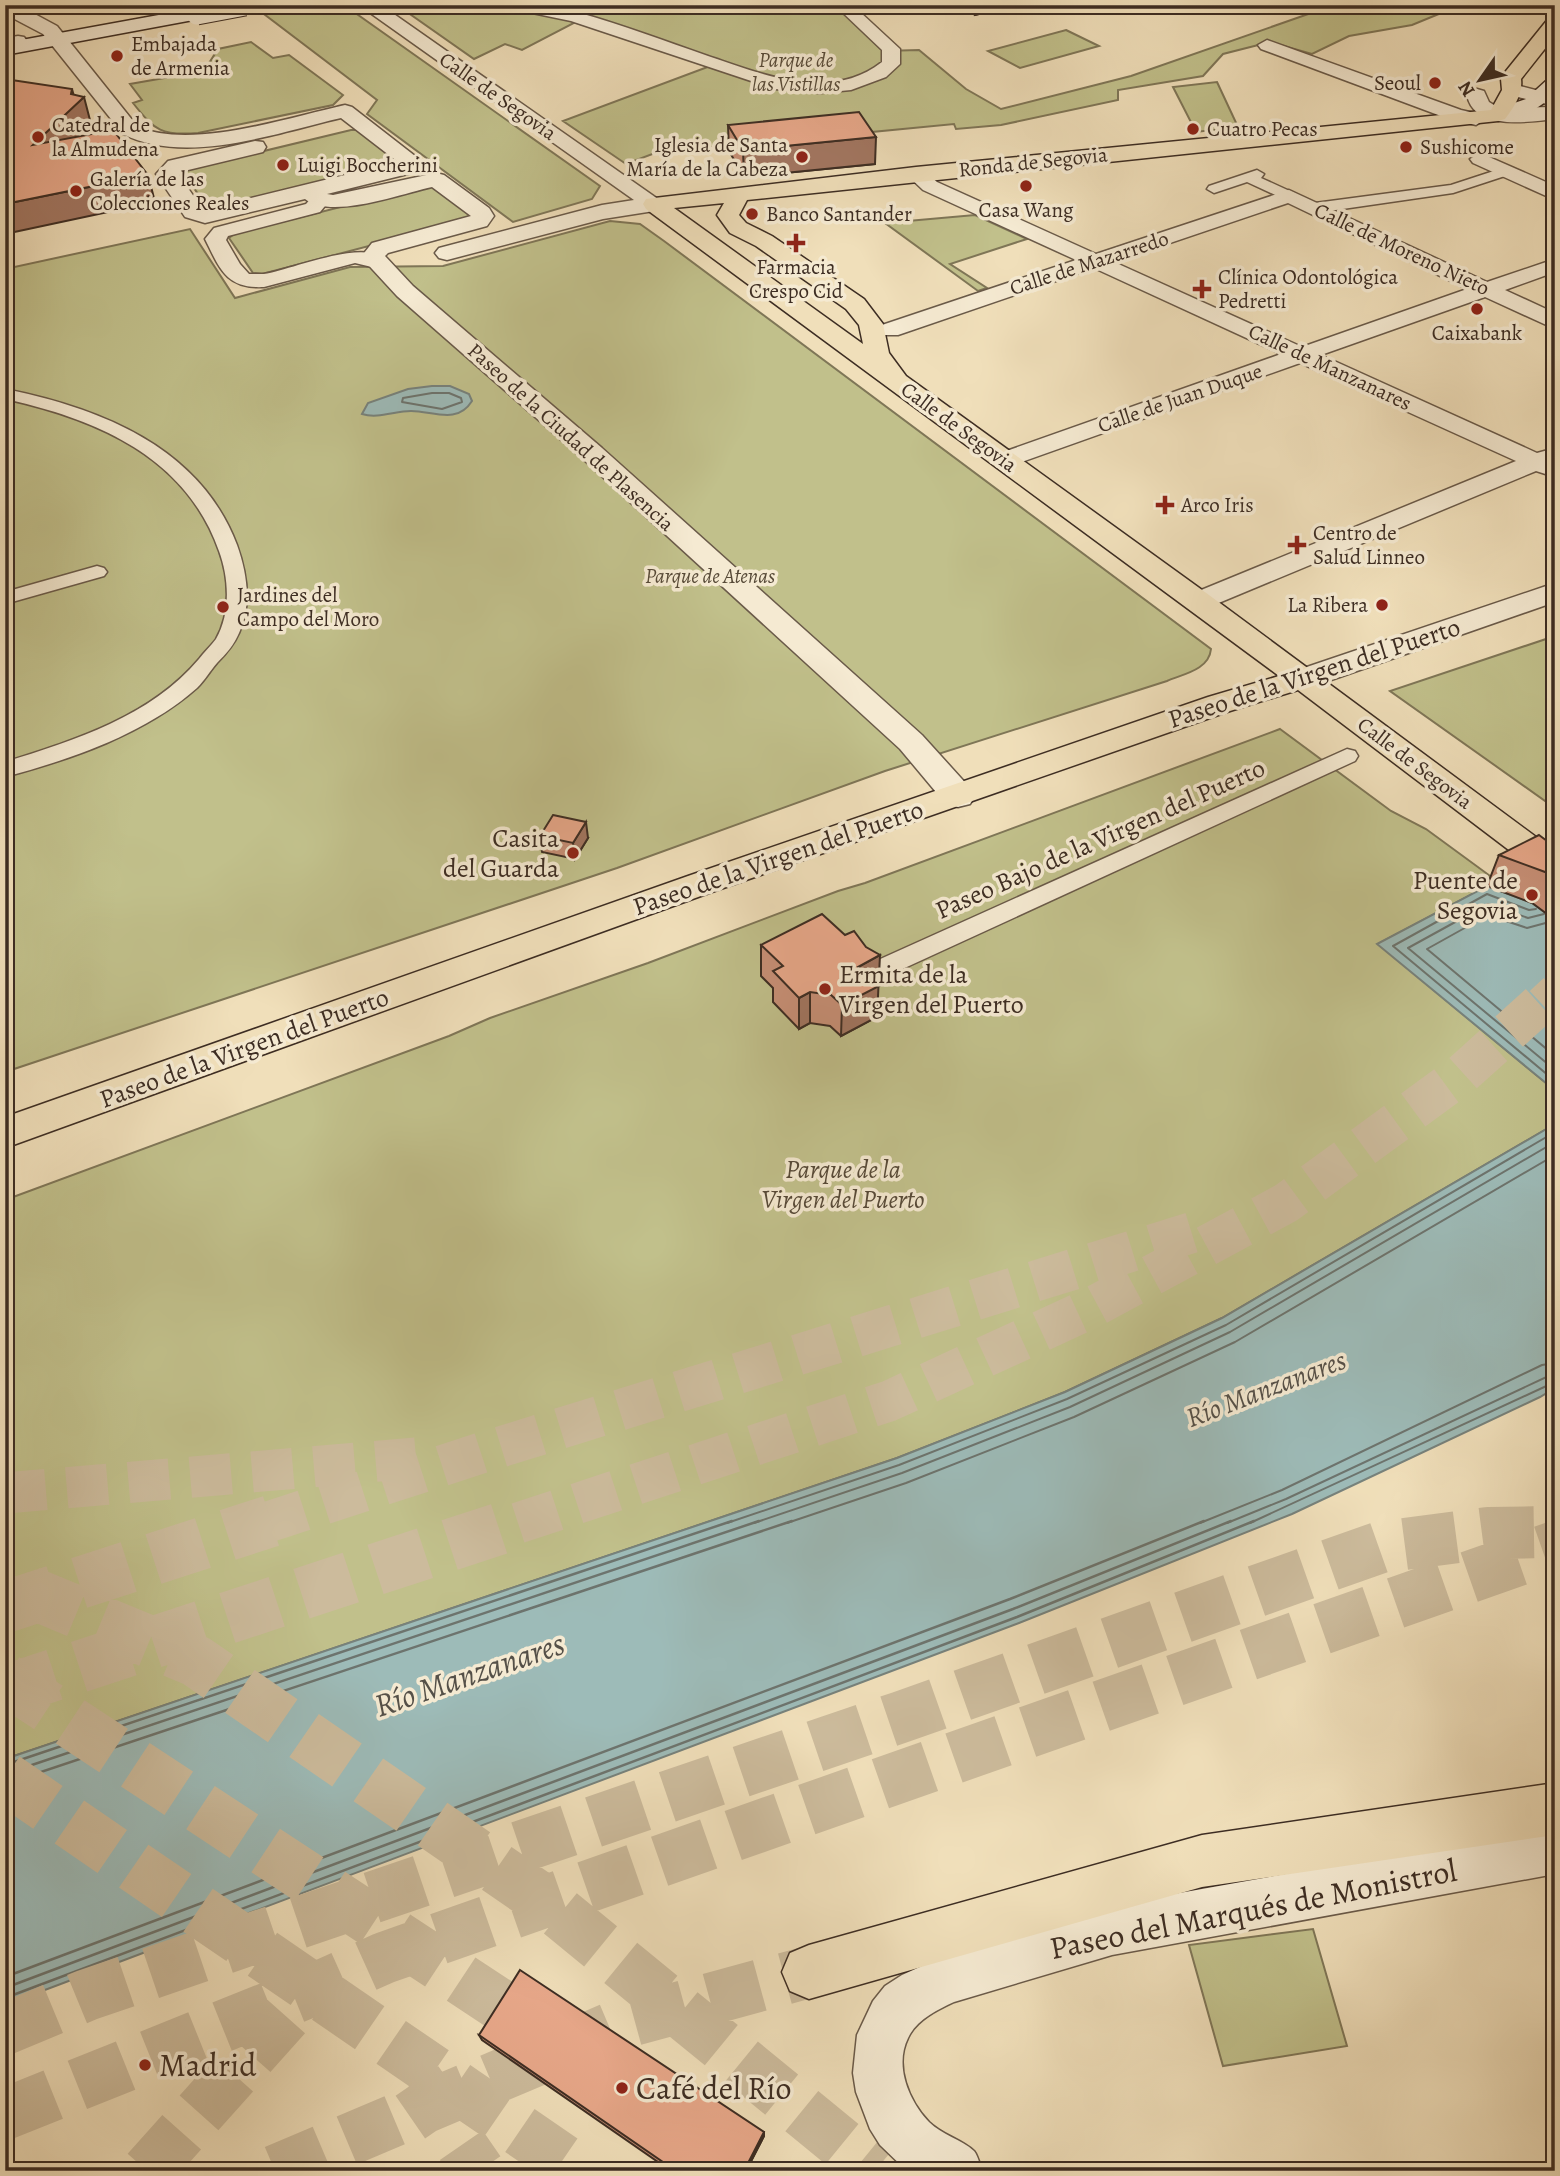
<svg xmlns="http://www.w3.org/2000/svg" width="1560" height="2176" viewBox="0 0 1560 2176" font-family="Alegreya,serif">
	<rect width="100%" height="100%" fill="#f0dfba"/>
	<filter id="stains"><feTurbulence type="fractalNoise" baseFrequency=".00286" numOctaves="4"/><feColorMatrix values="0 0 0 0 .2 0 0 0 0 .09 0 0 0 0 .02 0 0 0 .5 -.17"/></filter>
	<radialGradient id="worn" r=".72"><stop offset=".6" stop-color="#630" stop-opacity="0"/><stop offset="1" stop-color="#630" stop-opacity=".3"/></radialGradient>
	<path fill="#c1c08b" stroke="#7f7657" stroke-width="2" d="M252 5H344L600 186 592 199 513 222 367 114 377 100Z
		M397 5H842L844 13 883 51 919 50 966 89 1001 109 1131 76 1334 5H1450L1443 10 1446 11 1412 25 1349 36 1312 54 1270 42 1223 54 1203 76 1118 90V100L1001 125 956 129 954 124 655 153 626 164 563 121 721 62 587 16 522 50 505 44 474 59Z
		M1066 30 1099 46 1020 68 988 51Z
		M251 42 273 58 289 55 343 95 333 105 198 133C162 136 155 131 133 103L142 100 130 84 204 71 218 49Z
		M1217 82 1238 127 1196 132 1173 87Z
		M351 130H357L402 162 208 209 184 173 185 170Z
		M427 185 434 186 473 215 472 219 262 274 253 273 229 238 234 234Z
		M975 215 1027 239 950 264 987 288 978 291 885 223Z
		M610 221 640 224 664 241 1211 649C1209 670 1183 674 1167 681L885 771 617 868 5 1072V269L190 229 235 298 350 267 443 266Z
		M1555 636V808L1390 691Z
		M1280 729 1391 811 1426 829 1497 881 1378 944 1552 1088 1555 1087V1124L1222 1318 1065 1392 897 1458 5 1759V1200L449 1036 490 1018 648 963 838 891 865 883Z
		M1313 1929 1347 2046 1223 2066 1189 1945Z"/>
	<path fill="#9dbbb8" stroke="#77827c" stroke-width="2" d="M432 386H450L469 394 472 401C457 425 433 411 411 411 395 411 378 419 362 414L368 403 408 389Z
		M1487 886 1532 903 1555 890V1087L1552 1088 1377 944Z
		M1555 1124V1388L1540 1397 1292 1514 1019 1623 5 2005V1759L897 1458 1065 1392 1222 1318Z"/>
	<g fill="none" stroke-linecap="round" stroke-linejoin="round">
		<path stroke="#6d746e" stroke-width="2" d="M432 393H449L461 398 462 402 442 409 402 402 403 398Z
			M1536 909 1529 910 1487 894 1393 946 1555 1081
			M1544 914 1528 918 1488 904 1408 948 1555 1070
			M1553 921 1527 928 1488 915 1427 949 1555 1056
			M727 1523 899 1465 1067 1399 1226 1325 1555 1132
			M754 1523 902 1473 1070 1407 1230 1332 1555 1142
			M787 1523 906 1483 1074 1417 1235 1342 1555 1155
			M1200 1523 1282 1490 1542 1365 1555 1363
			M1227 1523 1286 1499 1555 1373
			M1250 1523 1555 1382"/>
		<path stroke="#6d746e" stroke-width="2.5" d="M5 1765 732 1521
			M5 1774 759 1521
			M5 1784 792 1521
			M5 1977 1010 1599 1204 1521
			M5 1988 1013 1609 1231 1521
			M5 1998 1017 1617 1254 1521"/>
		<path stroke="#ccbb9c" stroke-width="33" stroke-dasharray="33 17" stroke-linecap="butt" d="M1541 1003 1555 990"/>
		<path stroke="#ccbb9c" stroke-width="41" stroke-dasharray="41 21" stroke-linecap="butt" d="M5 1493 416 1458
			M265 1523 481 1453 1200 1230
			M518 1523 889 1401 1089 1309 1286 1203 1461 1075 1543 1001"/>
		<path stroke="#ccbb9c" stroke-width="52" stroke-dasharray="52 26" stroke-linecap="butt" d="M29 1592 196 1661 550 1905 875 2171
			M5 1607 271 1521
			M5 1679 543 2033
			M5 1691 523 1521
			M5 1778 579 2171
			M5 2029 87 1995 901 1717 1381 1547 1488 1533 1555 1532
			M417 2081 479 2171
			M5 2114 306 1993 384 1958 1555 1547
			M147 2171 300 2000
			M275 2171 626 2022 809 1972"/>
		<defs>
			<path id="pedestrian" d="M1506 167 1513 171 1511 174 1453 193 1315 213 1307 208 1315 203 1451 185Z
				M1257 170 1264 174 1261 178 1294 193 1297 196 1294 199H1284L1247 182 1214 193 1207 189 1209 186Z
				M5 389C100 408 200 447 237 545 247 573 252 605 239 633 234 645 226 654 217 663 210 671 205 680 197 688 145 734 72 759 5 777V762C75 740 150 717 199 659 204 652 211 646 216 639 231 613 229 578 219 551 186 457 97 419 5 399Z
				M97 566 104 568 107 572 104 576 5 604V592Z
				M1347 749 1355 751 1358 756 1355 761 885 977 876 980 867 977 864 971 867 965Z"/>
			<path id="minor" d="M511 5C535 5 557 7 580 13 623 25 665 41 708 56 762 74 830 103 882 62V50L841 11 844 5H861L860 12 900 49V64L886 77 851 90 820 93 775 89 571 21 513 9Z
				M18 36 24 37 27 41 24 45 5 48V38Z
				M1267 40 1461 110 1483 115 1485 119 1476 125 1449 119 1261 49 1258 45Z
				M1512 84 1555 95V106L1506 94 1503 90 1506 86Z
				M1480 153 1555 186V200L1473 163 1470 159Z
				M916 168 923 170 937 182 1096 254 1289 190 1487 282 1555 259V272L1505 290 1555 313V329L1485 297 1321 355 1537 453 1548 450 1555 451V477L1536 471 1209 607 1199 609 1189 607 1186 601 1189 595 1516 461 1300 363 1013 465 1004 467 995 465 992 460 995 455 1281 354 1094 268 898 335H882L879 330 882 325 1076 260 923 190 906 174 909 170ZM1288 203 1467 289 1302 347 1114 262Z
				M320 194 327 196 330 200 320 212 228 236 226 240 240 264 249 274H264C292 270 368 236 387 262L384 267 376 268 355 263 264 287C226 289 220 269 205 239L214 228 306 204 313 196Z
				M1555 1826V1874L1112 1955 954 2002C937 2010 916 2020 908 2038 894 2066 909 2101 929 2122 942 2135 961 2139 974 2151 978 2156 980 2165 982 2171H907L880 2145 870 2129 856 2092 853 2073 857 2035 873 2001 885 1986 902 1975 951 1953 1112 1905Z"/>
			<path id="tertiary" d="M5 5H18L57 26 137 126C189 151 290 117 345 105L352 107 424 163 412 173 327 194 333 195 436 173 444 175 489 208 494 216 487 226 388 253 385 256 413 286 602 448 922 735 970 788 975 796 970 804 958 807 946 804 900 749 584 460 397 296 361 257 372 243 471 216 432 187C400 194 331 220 305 199L205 223 185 217 156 174 168 161 255 141 263 142 266 147 263 152 184 171 179 175 201 207 206 209 398 162 341 118C276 133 185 166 123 134L43 34 5 14Z
				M359 5H381L665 204 662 209 654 211 603 219 447 260 439 258 435 253 439 248 602 205 634 200Z
				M1477 89 1484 91 1489 102 1499 108 1555 107V119C1527 122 1474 131 1467 95L1470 91Z
				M1555 583V602L1314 686 1303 688 1292 686 1288 679 1292 672Z"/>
			<path id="secondary" d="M197 8 204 10 206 14 204 18 5 55V43Z
				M1555 77V94C1540 108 1512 125 1491 119L1488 115 1491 111 1526 99 1548 79Z"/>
			<path id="primary" d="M1555 17V36L1521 79C1523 94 1514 107 1505 119L1498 121 747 200 739 215 746 223 772 236 864 299 883 324 889 353 906 376 1209 595 1555 851V880L1543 876 1298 690 1230 711 712 892 5 1148V1117L688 876 1208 697 1279 676 646 209 643 204 646 199 916 167 1491 110 1502 90 1501 79 1506 71 1548 19ZM724 203 717 215 730 233 756 246 846 309 859 325 863 344 674 208Z"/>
			<path id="motorway" d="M1555 1783V1835L1202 1887 809 1999 790 1991 782 1972 790 1953 809 1945 1202 1835Z"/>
		</defs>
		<use href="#pedestrian" stroke="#6a5a49" stroke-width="3"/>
		<use href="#minor" stroke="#6a5a49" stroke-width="3"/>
		<use href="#tertiary" stroke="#6a5a49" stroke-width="3"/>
		<use href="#secondary" stroke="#3d2d23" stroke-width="3"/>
		<use href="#primary" stroke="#3d2d23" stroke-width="3"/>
		<use href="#motorway" stroke="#3d2d23" stroke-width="3"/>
		<use href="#pedestrian" fill="#f5ead2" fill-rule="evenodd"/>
		<use href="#minor" fill="#f5ead2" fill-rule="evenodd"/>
		<use href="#tertiary" fill="#f5ead2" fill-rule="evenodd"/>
		<use href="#secondary" fill="#f5ead2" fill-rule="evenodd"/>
		<use href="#primary" fill="#f0dfba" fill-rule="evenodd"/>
		<use href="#motorway" fill="#f0dfba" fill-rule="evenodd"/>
		<defs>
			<path id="secondary-bridge" d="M197 14 245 5"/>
		</defs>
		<use href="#secondary-bridge" stroke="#3d2d23" stroke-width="23" stroke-linecap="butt"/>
		<use href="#secondary-bridge" stroke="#f5ead2" stroke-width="21"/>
	</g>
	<path fill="#c89077" stroke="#3d2d23" stroke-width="2" d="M959 5H1018L975 15Z
		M728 125 875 164 744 177 729 151Z
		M540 836 588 838 575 859 542 852Z
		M1555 847V920L1532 903 1487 886 1499 855Z
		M761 945 878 985 877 1017 841 1036 830 1026 810 1023 799 1029 773 1002V988L761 976Z
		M479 2035 764 2132V2136L746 2171H671L482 2040Z"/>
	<path fill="#a27661" stroke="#3d2d23" stroke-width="2" d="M976 5H1018L975 15Z
		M72 89 76 104 84 97 91 124 41 172 33 145 71 94Z
		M876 137 875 164 744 177 743 150Z
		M148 175 155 202 5 234V204Z
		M586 822 588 838 575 859 573 843Z
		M880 955 877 1017 841 1036 842 1005 858 967Z
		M810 992V1023L799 1029V998Z
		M764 2132V2136L746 2171H744Z"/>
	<path fill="#e8a88a" stroke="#3d2d23" stroke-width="2" d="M5 79 72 89 71 94 84 97 33 145 113 130 148 175 5 204Z
		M859 112 876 137 743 150 728 125Z
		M553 815 586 822 573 843 540 836Z
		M1539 835 1555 847V879L1545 872 1499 855Z
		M822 914 845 935 854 931 866 947 880 955 858 967 879 986 842 1005 831 995 810 992 799 998 773 971 783 966 761 945Z
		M520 1970 764 2132 744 2171H676L479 2035Z"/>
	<g fill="#8f2418" stroke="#f5ead2" stroke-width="2.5">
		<circle cx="117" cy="56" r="7"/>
		<circle cx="1435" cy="83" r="7"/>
		<circle cx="1193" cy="129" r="7"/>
		<circle cx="38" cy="137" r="7"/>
		<circle cx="1406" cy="147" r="7"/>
		<circle cx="802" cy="157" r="7"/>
		<circle cx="283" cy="165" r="7"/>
		<circle cx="1026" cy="186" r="7"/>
		<circle cx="76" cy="191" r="7"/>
		<circle cx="752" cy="214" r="7"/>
		<path d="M792.5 232.5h7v7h7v7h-7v7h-7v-7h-7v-7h7z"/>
		<path d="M1198.5 278.5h7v7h7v7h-7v7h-7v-7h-7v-7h7z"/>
		<circle cx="1477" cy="309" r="7"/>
		<path d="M1161.5 494.5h7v7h7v7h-7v7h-7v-7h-7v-7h7z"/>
		<path d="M1293.5 534.5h7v7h7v7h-7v7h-7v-7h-7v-7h7z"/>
		<circle cx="1382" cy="605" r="7"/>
		<circle cx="223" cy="607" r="7"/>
		<circle cx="573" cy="853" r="7"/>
		<circle cx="1532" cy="895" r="7"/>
		<circle cx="825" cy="989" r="7"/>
		<circle cx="145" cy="2065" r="7"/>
		<circle cx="622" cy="2088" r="7"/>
	</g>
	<g text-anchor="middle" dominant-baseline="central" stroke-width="7" stroke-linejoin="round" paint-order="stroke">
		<g font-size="21" fill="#3d2d23" stroke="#f5ead2" text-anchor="start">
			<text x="131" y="44">Embajada<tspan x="131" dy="24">de Armenia</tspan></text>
			<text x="1421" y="83" text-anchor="end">Seoul</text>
			<text x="52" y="125">Catedral de<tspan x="52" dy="24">la Almudena</tspan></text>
			<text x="1207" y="129">Cuatro Pecas</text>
			<text x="788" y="145" text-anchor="end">Iglesia de Santa<tspan x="788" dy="24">María de la Cabeza</tspan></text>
			<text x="1420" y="147">Sushicome</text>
			<text x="297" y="165">Luigi Boccherini</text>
			<text x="90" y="179">Galería de las<tspan x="90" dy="24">Colecciones Reales</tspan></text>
			<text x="1026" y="210" text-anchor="middle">Casa Wang</text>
			<text x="766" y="214">Banco Santander</text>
			<text x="796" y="267" text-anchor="middle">Farmacia<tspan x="796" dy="24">Crespo Cid</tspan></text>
			<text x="1218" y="277">Clínica Odontológica<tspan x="1218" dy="24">Pedretti</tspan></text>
			<text x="1477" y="333" text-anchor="middle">Caixabank</text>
			<text x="1181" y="505">Arco Iris</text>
			<text x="1313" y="533">Centro de<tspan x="1313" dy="24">Salud Linneo</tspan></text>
			<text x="237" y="595">Jardines del<tspan x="237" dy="24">Campo del Moro</tspan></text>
			<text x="1368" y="605" text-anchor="end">La Ribera</text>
		</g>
		<g font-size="21" font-style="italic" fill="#574a38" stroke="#f5ead2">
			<text x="796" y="60">Parque de<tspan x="796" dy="24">las Vistillas</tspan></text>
			<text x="710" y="576">Parque de Atenas</text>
		</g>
		<g font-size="21" fill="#3d2d23" stroke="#f5ead2">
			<text transform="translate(498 96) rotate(35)">Calle de Segovia</text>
			<text transform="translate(1033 162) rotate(-6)">Ronda de Segovia</text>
			<text transform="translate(1402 249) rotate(25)">Calle de Moreno Nieto</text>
			<text transform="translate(1089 263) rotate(-18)">Calle de Mazarredo</text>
			<text transform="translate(1330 367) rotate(25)">Calle de Manzanares</text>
			<text transform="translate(1180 398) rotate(-19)">Calle de Juan Duque</text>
			<text transform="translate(959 427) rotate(36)">Calle de Segovia</text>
			<text transform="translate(571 437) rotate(42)">Paseo de la Ciudad de Plasencia</text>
			<text transform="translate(1415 763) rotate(37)">Calle de Segovia</text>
		</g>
		<g font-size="26" fill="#3d2d23" stroke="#f5ead2">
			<text transform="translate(1314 673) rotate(-18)">Paseo de la Virgen del Puerto</text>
			<text transform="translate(1100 839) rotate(-24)">Paseo Bajo de la Virgen del Puerto</text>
			<text transform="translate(778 858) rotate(-19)">Paseo de la Virgen del Puerto</text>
			<text transform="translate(244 1048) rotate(-20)">Paseo de la Virgen del Puerto</text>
		</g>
		<g font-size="26" fill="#3d2d23" stroke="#f5ead2" text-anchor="end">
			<text x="559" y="838">Casita<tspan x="559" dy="30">del Guarda</tspan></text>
			<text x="1518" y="880">Puente de<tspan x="1518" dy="30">Segovia</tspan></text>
			<text x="839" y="974" text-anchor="start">Ermita de la<tspan x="839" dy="30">Virgen del Puerto</tspan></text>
		</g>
		<g font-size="26" font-style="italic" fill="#574a38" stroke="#f5ead2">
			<text x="843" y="1169">Parque de la<tspan x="843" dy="30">Virgen del Puerto</tspan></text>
		</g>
		<g font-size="28" font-style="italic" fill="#555048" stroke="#f5ead2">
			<text transform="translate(1266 1389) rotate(-21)">Río Manzanares</text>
		</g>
		<g font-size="32" fill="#3d2d23" stroke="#f5ead2">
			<text transform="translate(1253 1909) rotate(-11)">Paseo del Marqués de Monistrol</text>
		</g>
		<g font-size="32" fill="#3d2d23" stroke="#f5ead2" text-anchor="start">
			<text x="159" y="2065">Madrid</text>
			<text x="636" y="2088">Café del Río</text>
		</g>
		<g font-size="33" font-style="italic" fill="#555048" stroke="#f5ead2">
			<text transform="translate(469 1674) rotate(-19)">Río Manzanares</text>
		</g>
	</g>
	<rect width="1560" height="2176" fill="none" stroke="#f0dfba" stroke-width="28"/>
	<rect x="7" y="7" width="1546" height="2162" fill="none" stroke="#3d2d23" stroke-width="3.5"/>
	<rect x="14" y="14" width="1532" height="2148" fill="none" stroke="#3d2d23" stroke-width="2"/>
	<g transform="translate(1480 80) rotate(236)" stroke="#f5ead2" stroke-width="5" paint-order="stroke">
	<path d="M0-5L12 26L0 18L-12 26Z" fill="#3d2d23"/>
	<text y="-10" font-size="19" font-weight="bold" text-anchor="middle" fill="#3d2d23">N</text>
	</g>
	<rect width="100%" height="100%" filter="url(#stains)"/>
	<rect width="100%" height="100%" fill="url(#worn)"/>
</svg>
